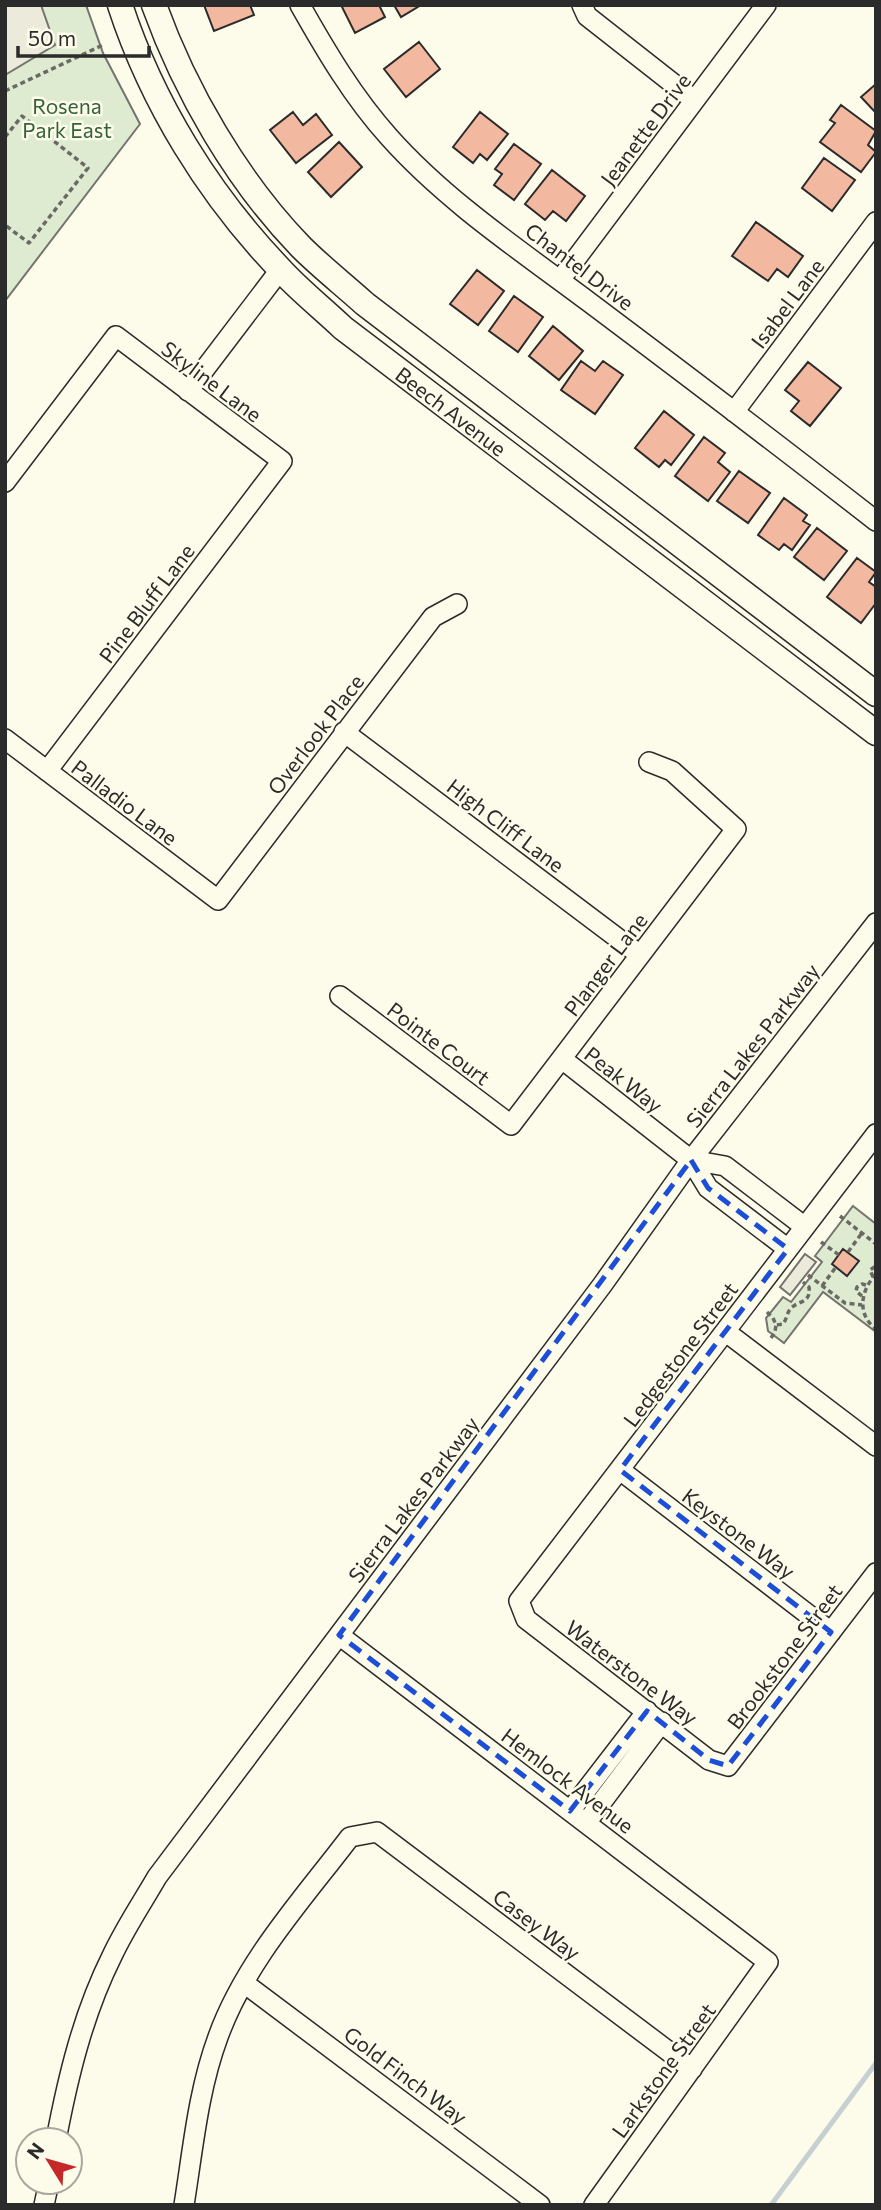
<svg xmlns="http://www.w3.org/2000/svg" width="881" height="2210" viewBox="0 0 881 2210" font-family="Commissioner,sans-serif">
	<rect width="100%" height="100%" fill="#fdfbea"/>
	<path fill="#deebd1" stroke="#74746e" stroke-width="2" d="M5 5H86L103 53 140 124 5 301Z
		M853 1206 876 1224V1332L823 1292 784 1343 768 1331 766 1318 783 1297 791 1302 822 1262 815 1256Z"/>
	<path fill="#eceadb" stroke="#74746e" stroke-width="2" d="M5 5H41L55 45 5 75Z
		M805 1254 816 1262 790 1295 780 1287Z"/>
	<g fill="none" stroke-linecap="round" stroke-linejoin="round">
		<path stroke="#c7d0d0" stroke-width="5" d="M771 2205 876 2063"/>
	</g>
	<path fill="#f2b8a0" stroke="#2b2b2b" stroke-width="2" d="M204 5H250L254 15 214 31Z
		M346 5H379L385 17 355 33 342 7Z
		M394 5H421L401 17Z
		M419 42 440 69 406 97 384 69Z
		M876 84V113L861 97Z
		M841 105 876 131 868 145 876 152 861 172 820 142 835 123 830 120Z
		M293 112 303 125 316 114 332 135 296 163 270 130Z
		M480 112 508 134 487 160 480 154 473 163 453 147Z
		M339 142 362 167 331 197 308 172Z
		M514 144 541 164 514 200 494 185 502 174 495 169Z
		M824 158 855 180 832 211 802 188Z
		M552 170 585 196 566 221 553 211 545 220 525 204Z
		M756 222 803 256 788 277 777 269 768 281 732 256Z
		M477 270 504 291 478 325 450 304Z
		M514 296 543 317 518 352 489 331Z
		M553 326 583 351 559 380 529 356Z
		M581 361 595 371 603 361 623 375 595 414 561 390Z
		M808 362 841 388 810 426 791 411 799 401 785 390Z
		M664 411 694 435 671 465 665 460 659 467 635 448Z
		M704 437 725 453 718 462 730 472 708 501 675 476Z
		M739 471 770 493 748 523 717 501Z
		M784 498 807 515 803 521 810 525 792 550 784 544 779 550 758 535Z
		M817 528 847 551 824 580 794 557Z
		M857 558 876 572 869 582 876 587V603L861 623 827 597Z
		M843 1249 859 1261 847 1276 832 1264Z"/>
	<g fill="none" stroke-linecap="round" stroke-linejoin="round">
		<defs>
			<path id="minor" d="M300 5C326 51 353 97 389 137 446 201 521 251 589 302 685 374 781 447 876 521
				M582 5 587 16 694 100
				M560 280 766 5
				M188 391 280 270
				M734 412 876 222
				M5 482 116 336 282 461 47 771
				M344 732 640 955
				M5 739 218 900 433 617 457 604
				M340 996 511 1125 736 829 672 771 649 762
				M562 1059 691 1160 708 1188 788 1249
				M876 1134 519 1601 526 1619 709 1760 728 1766 876 1573
				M691 1160 725 1166 805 1227
				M726 1332 876 1446
				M620 1470 831 1632
				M339 1635 768 1962 594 2205
				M570 1811 647 1711
				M586 1823 662 1722
				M244 1983 540 2205
				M56 2140C68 2077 83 2014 112 1956 125 1928 142 1903 157 1877L603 1284 691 1160 876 923
				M44 2205 49 2182
				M184 2205C193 2149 198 2091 218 2037 245 1962 302 1900 350 1837L377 1832 692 2069"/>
			<g id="major">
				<path id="s1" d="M120 5C152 103 209 195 280 269 299 290 322 308 343 328L876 733"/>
				<path d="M154 5C185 91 237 181 301 247 321 267 344 285 365 304L876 694"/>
			</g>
		</defs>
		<use href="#minor" stroke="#2b2b2b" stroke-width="22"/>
		<use href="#major" stroke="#2b2b2b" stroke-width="27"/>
		<path stroke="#6a6964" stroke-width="3.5" stroke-dasharray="5 3.5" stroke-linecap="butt" d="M5 91 103 45
			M5 137 22 116 88 168 29 243 5 225
			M840 1216 876 1244
			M821 1242 839 1255
			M848 1252 862 1233
			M876 1274C861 1290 856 1314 876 1329
			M808 1275 845 1303 862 1305
			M873 1277 870 1270 876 1266
			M822 1286 836 1267
			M862 1296 856 1291 857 1287 862 1284 866 1285
			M767 1312 773 1318 776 1325 783 1324C787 1319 787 1312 791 1308 800 1300 811 1303 809 1287L803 1282
			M771 1338 775 1332 776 1325"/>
		<use href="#minor" stroke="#fdfbea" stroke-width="19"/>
		<use href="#major" stroke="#fdfbea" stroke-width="24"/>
	</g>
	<path fill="none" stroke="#1d4ed8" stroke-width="5" stroke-dasharray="14 9" stroke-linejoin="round" d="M691 1160 708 1188 788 1249 620 1470 831 1632 728 1766 709 1760 647 1711 570 1811 339 1635Z"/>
	<g text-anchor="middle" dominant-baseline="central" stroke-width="5" stroke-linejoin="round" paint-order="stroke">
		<g font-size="21" fill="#34623c" stroke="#fdfbea">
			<text x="67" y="105">Rosena<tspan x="67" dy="24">Park East</tspan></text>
		</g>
		<g font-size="21" fill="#2b2b2b" stroke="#fdfbea">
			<text transform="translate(645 129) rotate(-53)">Jeanette Drive</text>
			<text transform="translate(580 266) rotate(37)">Chantel Drive</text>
			<text transform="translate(787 303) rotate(-53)">Isabel Lane</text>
			<text transform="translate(212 381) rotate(37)">Skyline Lane</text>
			<text stroke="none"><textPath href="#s1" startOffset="534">Beech Avenue</textPath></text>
			<text transform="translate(146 603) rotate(-53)">Pine Bluff Lane</text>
			<text transform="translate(315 734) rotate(-53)">Overlook Place</text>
			<text transform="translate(125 802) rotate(37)">Palladio Lane</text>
			<text transform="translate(506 825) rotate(37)">High Cliff Lane</text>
			<text transform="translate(605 964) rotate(-53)">Planger Lane</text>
			<text transform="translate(439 1043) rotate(37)">Pointe Court</text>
			<text transform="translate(752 1045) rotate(-52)">Sierra Lakes Parkway</text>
			<text transform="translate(624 1079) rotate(38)">Peak Way</text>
			<text transform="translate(680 1354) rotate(-53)">Ledgestone Street</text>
			<text transform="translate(413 1499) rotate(-53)">Sierra Lakes Parkway</text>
			<text transform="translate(739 1533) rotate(37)">Keystone Way</text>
			<text transform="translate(784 1656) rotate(-53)">Brookstone Street</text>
			<text transform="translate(632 1672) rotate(37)">Waterstone Way</text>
			<text transform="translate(568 1780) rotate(37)">Hemlock Avenue</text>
			<text transform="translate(537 1924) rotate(37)">Casey Way</text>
			<text transform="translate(663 2070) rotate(-54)">Larkstone Street</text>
			<text transform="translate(406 2075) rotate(37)">Gold Finch Way</text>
		</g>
	</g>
	<rect width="881" height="2210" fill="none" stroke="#2b2b2b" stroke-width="14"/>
	<g transform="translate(49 2161) rotate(307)"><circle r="33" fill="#fdfbea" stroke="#a9a89e" stroke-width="2"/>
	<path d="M0-5L12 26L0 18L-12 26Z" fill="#c62828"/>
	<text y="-10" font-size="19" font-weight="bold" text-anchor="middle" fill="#2b2b2b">N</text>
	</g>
	<path d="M18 46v10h131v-10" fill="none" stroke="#2b2b2b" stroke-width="3.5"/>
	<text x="28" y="46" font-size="21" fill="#2b2b2b" stroke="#fdfbea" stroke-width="5" paint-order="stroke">50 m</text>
</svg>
